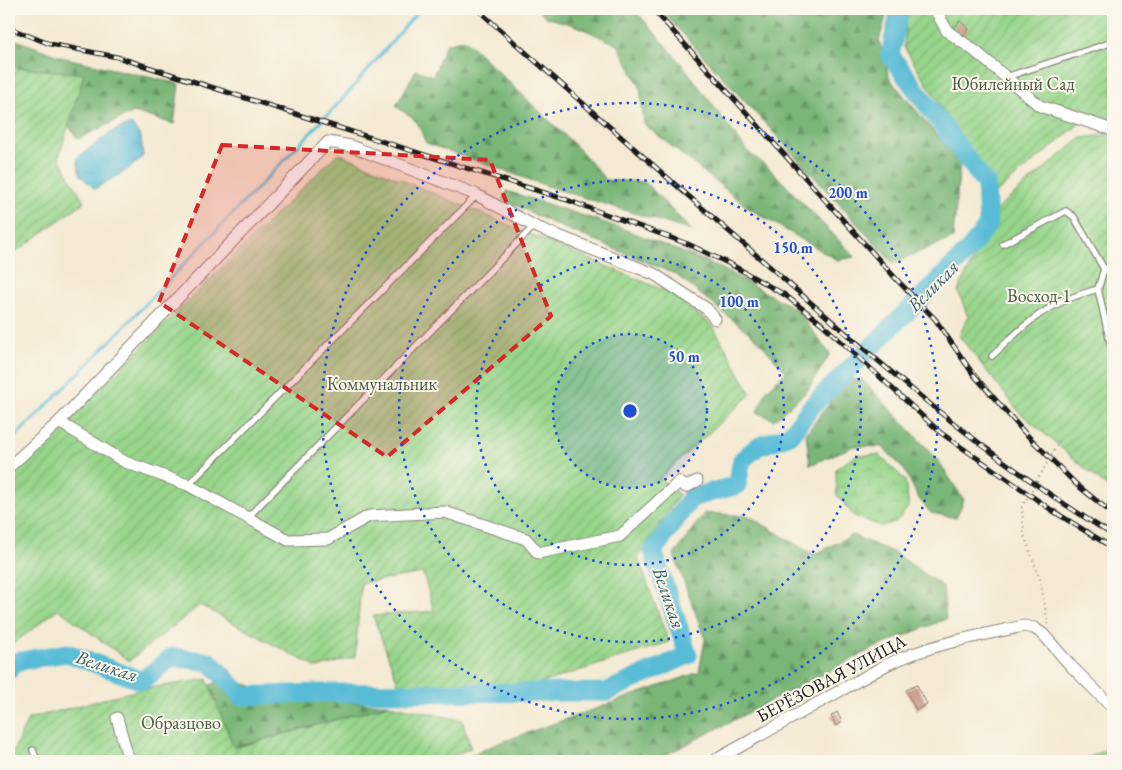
<svg xmlns="http://www.w3.org/2000/svg" width="1122" height="770" viewBox="0 0 1122 770" font-family="'EB Garamond',serif">
	<defs>
		<pattern id="forest-firs" width="22" height="20" patternUnits="userSpaceOnUse" patternTransform="scale(1.25)"><rect width="22" height="20" fill="#79b677"/><path d="M5 1l3.5 6h-7zM16 11l3.5 6h-7z" fill="#629361"/></pattern>
		<pattern id="wetland-marsh" width="20" height="14" patternUnits="userSpaceOnUse" patternTransform="scale(1.25)"><rect width="20" height="14" fill="#97d58b"/><path d="M1 5h8M5 5V1M11 12h8M15 12V8" fill="none" stroke="#82b677"/></pattern>
		<pattern id="garden-furrows" width="10" height="10" patternUnits="userSpaceOnUse" patternTransform="scale(1.25)"><rect width="10" height="10" fill="#97d58b"/><path d="M-1 1l2-2M0 10L10 0M9 11l2-2" fill="none" stroke="#82b677"/></pattern>
		<pattern id="water-ripples" width="26" height="14" patternUnits="userSpaceOnUse" patternTransform="scale(1.25)"><rect width="26" height="14" fill="#59bcd7"/><path d="M2 4q2-2 4 0t4 0M15 11q2-2 4 0t4 0" fill="none" stroke="#4da1b8"/></pattern>
	</defs>
	<rect width="100%" height="100%" fill="#fbf7ec"/>
	<filter id="ink" filterUnits="userSpaceOnUse"><feTurbulence type="fractalNoise" baseFrequency=".02" numOctaves="2"/><feDisplacementMap in="SourceGraphic" scale="10" xChannelSelector="R" yChannelSelector="G"/><feConvolveMatrix kernelMatrix="1 2 1 2 8 2 1 2 1" color-interpolation-filters="sRGB"/></filter>
	<filter id="wash" filterUnits="userSpaceOnUse"><feTurbulence type="fractalNoise" baseFrequency=".0096" numOctaves="4" result="noise"/><feDisplacementMap in="SourceGraphic" scale="20" xChannelSelector="R" yChannelSelector="G"/><feGaussianBlur stdDeviation="1.12" result="paint"/><feColorMatrix in="noise" values="0 0 0 0 0 0 0 0 0 0 0 0 0 0 0 0 0 1.4 0 .05"/><feComposite in="paint" operator="in"/></filter>
	<g filter="url(#wash)">
		<rect width="100%" height="100%" fill="#f4ead3"/>
		<path fill="url(#forest-firs)" stroke="#4a694a" d="M537 9H634L685 68 747 151 770 169 855 257 837 260 750 209 644 124 640 87 618 45 577 26 546 17Z
			M660 9H888L879 41 890 79 960 163 953 238 893 263Z
			M9 37 61 57 179 84 174 124 134 112 78 139 68 125 84 74 9 67Z
			M464 39 580 150 606 180 645 182 692 231 553 188 426 143 417 122 396 106 416 70 433 76 446 44Z
			M507 191 621 228 715 265 796 309 830 354 808 390 774 420 757 412 767 390 786 372 757 339 675 274 552 223 503 199Z
			M862 379 937 459 964 500 956 518 931 513 919 499 905 471 883 447 854 446 810 465 806 434 847 380Z
			M704 513 749 516 814 555 852 535 895 553 943 587 946 619 872 649 654 761H459L496 744 699 672 705 639 674 555Z
			M225 678C278 696 333 701 389 705L233 748 209 686Z"/>
		<path fill="url(#wetland-marsh)" stroke="#5a7854" d="M857 455H879L905 480 909 506 896 522 881 526 854 516 837 495 836 469Z"/>
		<path fill="url(#garden-furrows)" stroke="#5a7854" d="M907 9H1113V128L1084 120 995 194 904 47Z
			M9 67 84 74 59 157 84 202 9 257Z
			M1113 134V492L1020 413 959 336 968 317 958 291 999 207 1081 138Z
			M338 153 670 293 713 326 751 394 660 478 679 495 638 558 669 642 516 691 400 688 373 616 434 611 423 573 361 583 355 657 317 668 200 605 129 661 58 609 9 647V479Z
			M207 679 234 748 389 705 462 720 471 748 442 761H9L28 719 138 690Z
			M1113 746V761H1081Z"/>
		<path fill="url(#water-ripples)" stroke="#3a6c7a" d="M131 124 141 137 143 156C134 168 109 180 95 189L80 175 77 158 111 132Z"/>
		<g fill="none" stroke-linecap="round" stroke-linejoin="round">
			<path stroke="#59bcd7" stroke-width="3" d="M9 443 93 359 341 101 420 9"/>
			<path stroke="#59bcd7" stroke-width="19" d="M9 670 14 662 67 653 142 681 172 657 210 662 242 696 316 693 606 692 688 655 653 551 691 498 737 485 742 460 757 447 790 435 812 406 967 252 988 225 986 184 890 55 900 9"/>
		</g>
		<g id="blocks">
			<path fill="#ce9a8a" d="M960 21 969 29 962 36 954 28Z
				M917 685 927 704 916 710 906 690Z
				M837 712 842 722 836 726 831 716Z"/>
		</g>
	</g>
	<g filter="url(#ink)">
		<use href="#blocks" fill-opacity="0" stroke="#888378" stroke-width="1"/>
		<g fill="none" stroke-linecap="round" stroke-linejoin="round">
			<defs>
				<path id="service" d="M1006 77 1113 42
					M1003 244 1066 211 1074 217 1104 269
					M1098 289 1113 356
					M992 356C1028 321 1048 302 1098 289L1104 269 1113 267
					M188 485 477 195
					M248 517 534 226
					M33 750 37 761"/>
				<path id="minor" d="M935 9 947 31 975 51 1040 106 1113 130
					M59 422 125 462 188 485 288 540 328 539 369 516 445 512 526 539 538 553 620 536 679 482 686 487 697 481
					M9 467 59 422 328 142 351 146 477 195 534 226 654 274 707 309 715 319
					M117 718 129 761
					M714 761 888 664C932 644 977 636 1024 626L1034 628 1043 634 1071 666 1113 708"/>
			</defs>
			<use href="#service" stroke="#888378" stroke-width="8"/>
			<use href="#minor" stroke="#888378" stroke-width="13"/>
			<path stroke="#888378" stroke-width="2" stroke-dasharray="1 4" stroke-linecap="butt" d="M1048 624 1040 579 1024 535 1022 507 1060 440"/>
			<use href="#service" stroke="#fff" stroke-width="5.5"/>
			<use href="#minor" stroke="#fff" stroke-width="11"/>
			<defs>
				<path id="rail" d="M477 9C574 96 672 182 770 267 879 363 989 460 1113 535
					M653 9 899 282 935 319 973 374 1024 432 1077 485 1113 514
					M9 28 50 44 117 57 258 102 567 200 688 244 732 265 785 295 821 323 941 433 1053 511 1113 548"/>
			</defs>
			<use href="#rail" stroke="#1c1c1c" stroke-width="5"/>
			<use href="#rail" stroke="#fbf7ec" stroke-width="3" stroke-dasharray="9" stroke-linecap="butt"/>
		</g>
	</g>
	<path fill="#d62828" fill-opacity="0.2" stroke="#d62828" stroke-width="4" stroke-dasharray="10 6" stroke-linejoin="round" d="M222 145 490 160 551 316 387 457 159 302Z"/>
	<circle cx="630" cy="411" r="77" fill="#1d4ed8" fill-opacity=".12"/>
	<g fill="none" stroke="#1d4ed8" stroke-width="2.5" stroke-dasharray="2.5 5">
		<circle cx="630" cy="411" r="77"/>
		<circle cx="630" cy="411" r="154"/>
		<circle cx="630" cy="411" r="231"/>
		<circle cx="630" cy="411" r="308"/>
	</g>
	<g text-anchor="middle" dominant-baseline="central" stroke-width="4" stroke-linejoin="round" paint-order="stroke">
		<g font-size="18" fill="#475d43" stroke="#fbf7ec">
			<text x="1013" y="83">Юбилейный Сад</text>
			<text x="1039" y="295">Восход-1</text>
			<text x="382" y="383">Коммунальник</text>
			<text x="181" y="722">Образцово</text>
		</g>
		<g font-size="18" fill="#1c1c1c" stroke="#fbf7ec">
			<text transform="translate(831 678) rotate(-28)">БЕРЁЗОВАЯ УЛИЦА</text>
		</g>
		<g font-size="19" font-style="italic" fill="#345c67" stroke="#fbf7ec">
			<text transform="translate(933 286) rotate(-45)">Великая</text>
			<text transform="translate(669 598) rotate(71)">Великая</text>
			<text transform="translate(107 666) rotate(18)">Великая</text>
		</g>
	</g>
	<circle cx="630" cy="411" r="8" fill="#1d4ed8" stroke="#fbf7ec" stroke-width="2.5"/>
	<g font-size="15" text-anchor="middle" font-weight="bold" fill="#1d4ed8" stroke="#fbf7ec" stroke-width="4" stroke-linejoin="round" paint-order="stroke">
		<text x="848" y="198">200 m</text>
		<text x="793" y="253">150 m</text>
		<text x="739" y="307">100 m</text>
		<text x="684" y="362">50 m</text>
	</g>
	<rect width="1122" height="770" fill="none" stroke="#fbf7ec" stroke-width="30"/>
</svg>
